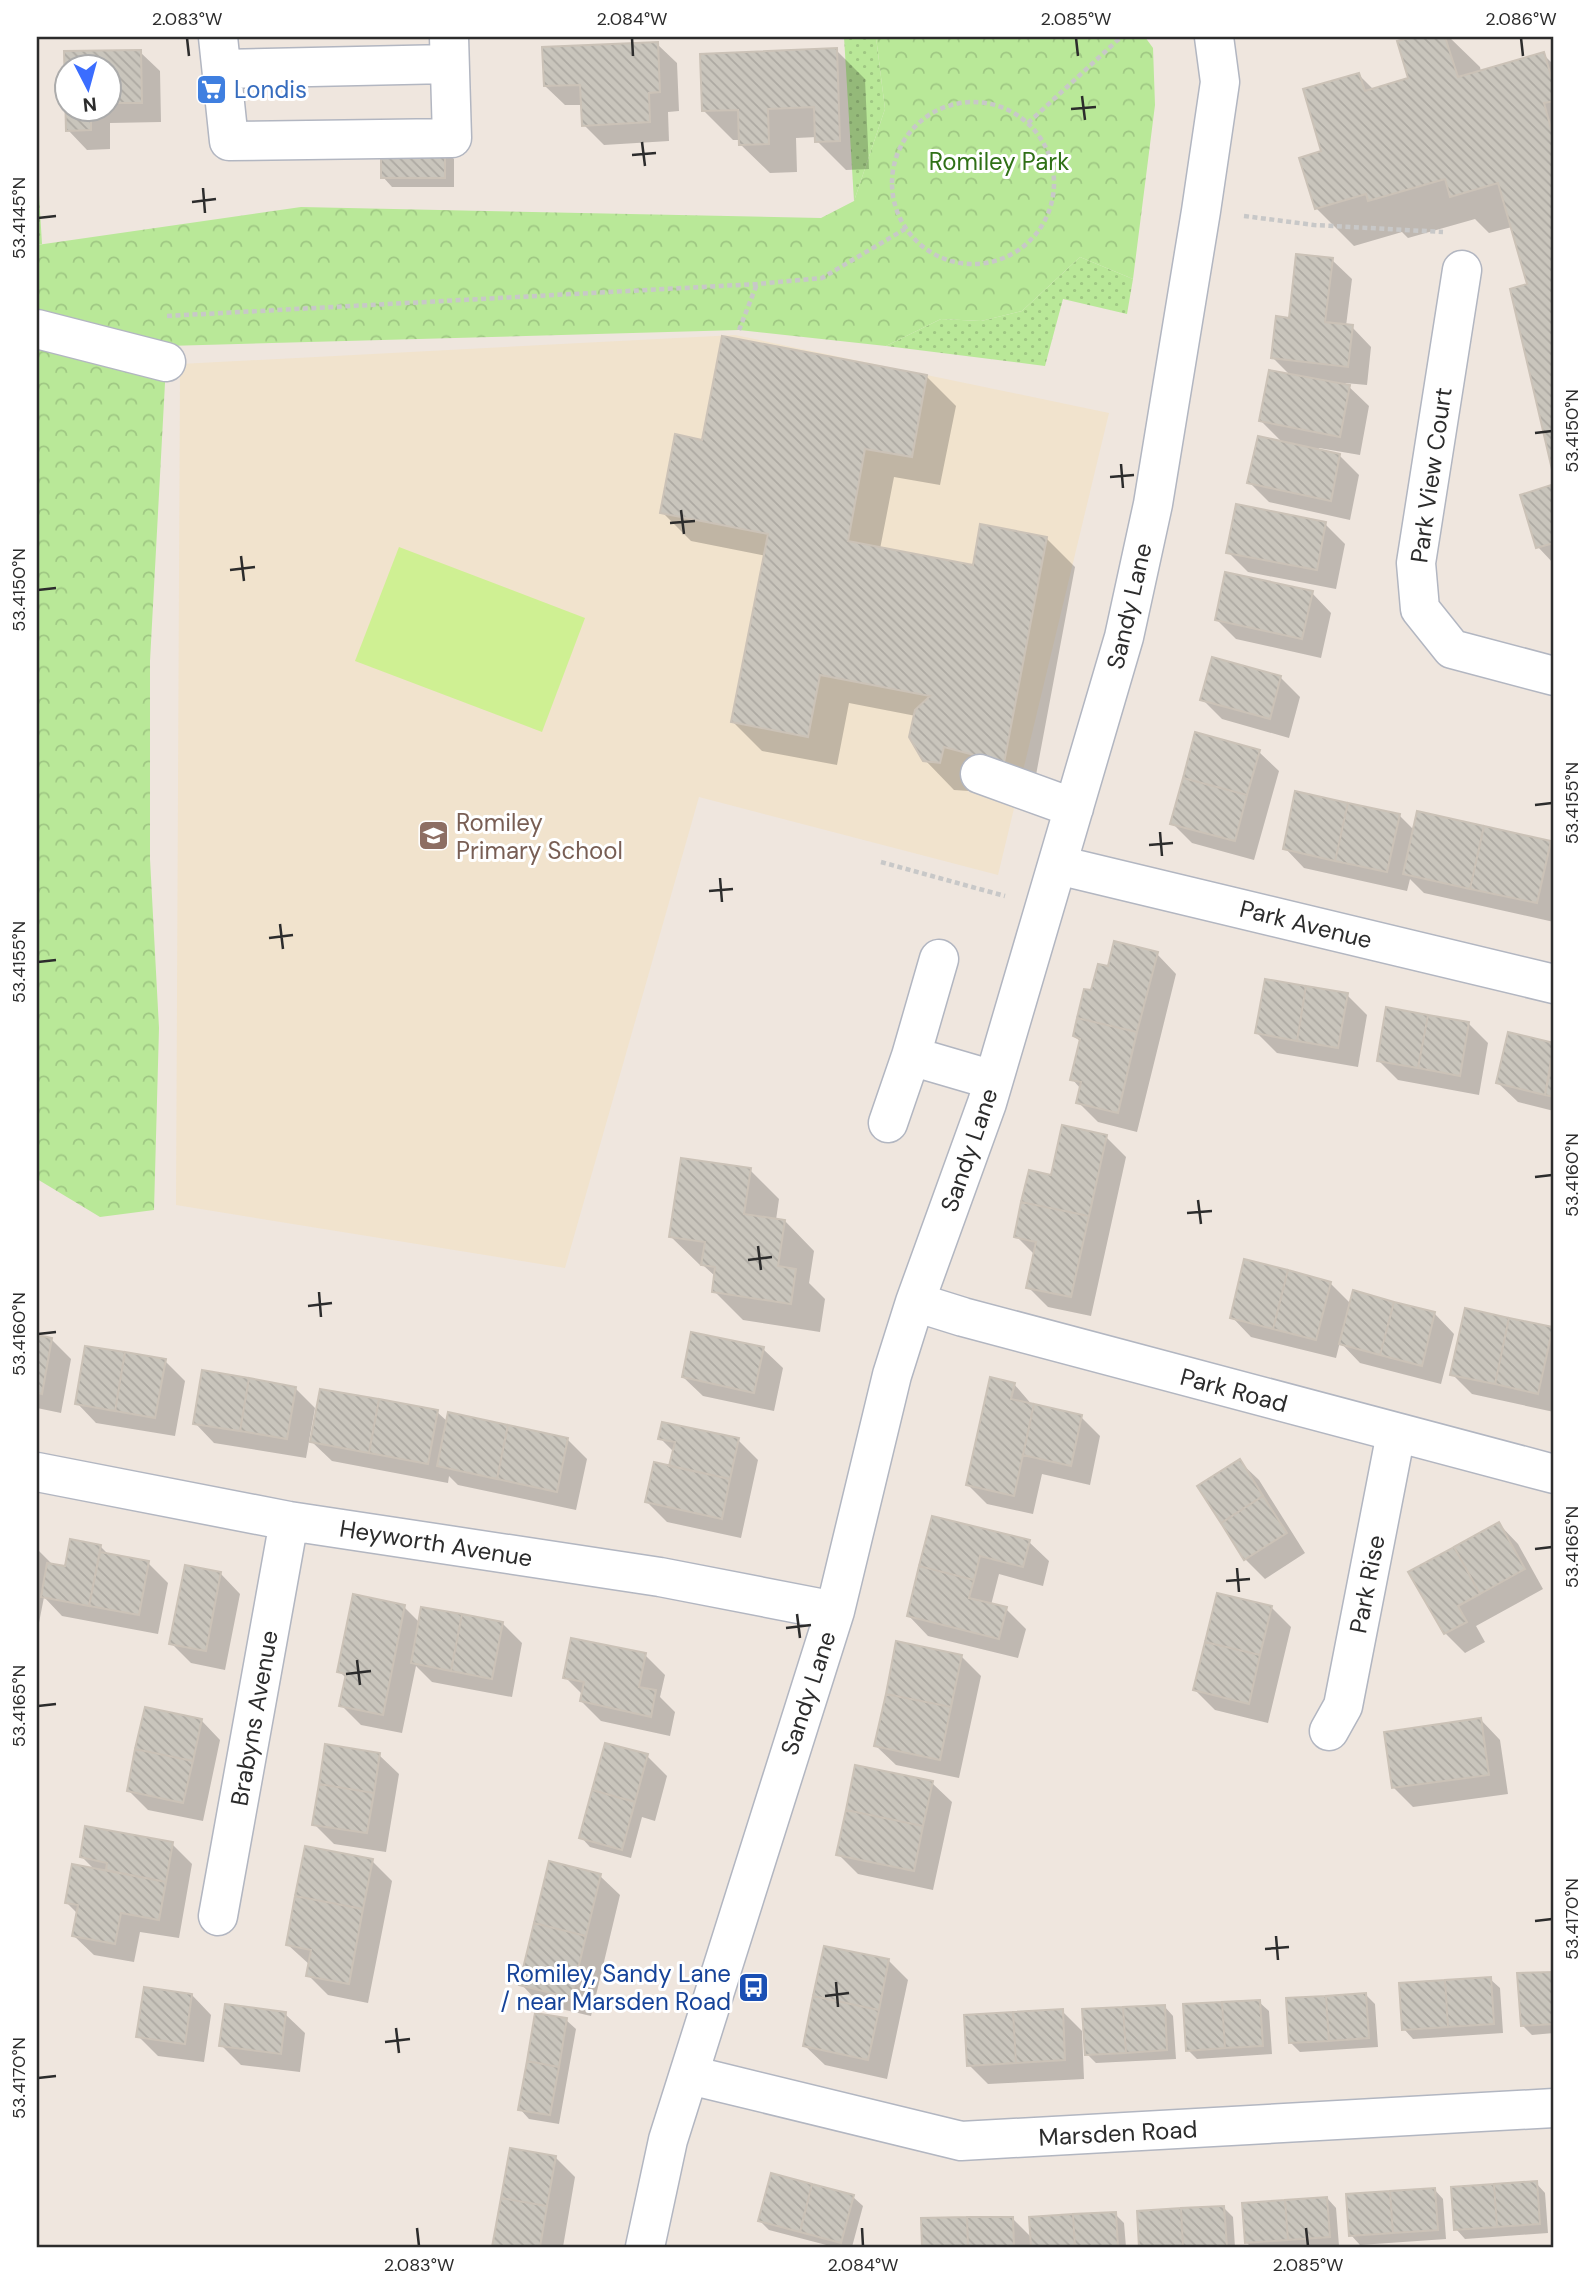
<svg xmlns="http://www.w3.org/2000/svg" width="1591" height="2284" viewBox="0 0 1591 2284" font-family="'DM Sans',sans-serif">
	<defs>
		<pattern id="grass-dots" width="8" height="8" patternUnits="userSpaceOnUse" patternTransform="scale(1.75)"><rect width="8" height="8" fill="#b9e898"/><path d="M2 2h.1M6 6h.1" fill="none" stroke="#9fc783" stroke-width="1.8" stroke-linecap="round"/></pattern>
		<pattern id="park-crowns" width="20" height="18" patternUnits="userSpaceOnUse" patternTransform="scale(1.75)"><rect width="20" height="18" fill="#b9e898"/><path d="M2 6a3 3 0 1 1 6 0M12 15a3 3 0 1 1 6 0" fill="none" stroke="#9fc783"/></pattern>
		<pattern id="building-back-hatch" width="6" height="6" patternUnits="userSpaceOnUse" patternTransform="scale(1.75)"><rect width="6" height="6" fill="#c9c5bc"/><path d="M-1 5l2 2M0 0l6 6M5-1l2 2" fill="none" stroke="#ada9a2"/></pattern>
	</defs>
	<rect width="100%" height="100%" fill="#efe6de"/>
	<path fill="#f1e3cd" d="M735 335 1109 413 998 875 699 797 565 1268 176 1205 180 364Z"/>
	<path fill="url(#grass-dots)" d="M844 37H876L885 109 854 201Z
		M37 162 42 244 37 245Z
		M1080 257 1133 279 1127 314 1063 299 1045 366 886 346 941 319 981 321 1022 311Z"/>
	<path fill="url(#park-crowns)" d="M876 37H1145L1153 48 1155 105 1133 279 1080 257 1022 311 981 321 941 319 886 346 739 330 167 346 150 661V859L159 1028 154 1210 100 1217 37 1179V245L301 207 821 218 854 201 885 109Z"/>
	<path fill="#cff093" d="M399 547 585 618 542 732 355 661Z"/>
	<path fill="#0003" d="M1419 37H1449L1480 67 1481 72 1543 54 1554 65V471L1512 290 1530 285 1512 227 1489 233 1475 219 1408 238 1402 232 1354 246 1316 208 1324 153 1359 75 1374 90 1410 79 1399 43Z
		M657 44 677 63 679 111 668 112 669 141 604 145 584 125 583 105H565L545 86Z
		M836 50 865 79 869 169 846 170 817 141V137L796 138 797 172 770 173 740 144V140H733L704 111Z
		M140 52 160 71 161 122 110 123V149L87 150 68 130 67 108H108V66H66V77V53Z
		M444 150 454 159V187H392L383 177Z
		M1332 260 1352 279 1346 326 1352 327 1371 347 1367 385 1345 383 1369 406 1360 455 1319 448 1318 451 1339 455 1359 475 1350 520 1269 502 1249 482 1284 444 1261 421 1291 376 1272 357 1290 320Z
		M927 377 956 406 940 485 894 477 880 549 974 567 1046 538 1075 567 1033 791 973 775 969 791 954 790 925 760 916 716 849 703 837 765 762 751 733 722 766 556 691 541 662 512 704 442Z
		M1554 486V564L1538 547 1522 496Z
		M1325 524 1345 544 1336 589 1248 572 1228 552Z
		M1312 593 1331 613 1321 658 1236 639 1217 620Z
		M1280 677 1300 697 1289 738 1222 719 1202 699Z
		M1259 752 1279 771 1254 860 1192 843 1172 823Z
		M1400 816 1414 830 1550 843 1554 847V922L1424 893 1410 879 1407 891 1304 868 1285 848Z
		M1157 954 1176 974 1137 1132 1098 1122 1078 1102 1081 1089 1072 1079 1081 1042 1074 1036 1093 993 1109 969Z
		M1347 995 1367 1015 1358 1067 1277 1053 1257 1033Z
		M1469 1024 1488 1043 1479 1095 1398 1080 1378 1060Z
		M1510 1034 1554 1045V1111L1518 1102 1498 1083Z
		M1106 1137 1126 1157 1091 1316 1048 1307 1028 1287 1035 1255 1016 1236 1052 1177Z
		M750 1170 779 1199 776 1220 785 1221 814 1251 809 1283 825 1299 820 1332 743 1320 714 1291 716 1277 704 1266 700 1265 670 1236Z
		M1330 1283 1351 1304 1435 1314 1454 1334 1441 1384 1360 1363 1340 1342 1336 1358 1251 1337 1232 1317Z
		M1552 1329 1554 1331V1412L1472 1394 1452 1374Z
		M37 1337 51 1339 71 1359 61 1413 37 1408Z
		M763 1349 783 1368 774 1411 703 1396 683 1377Z
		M165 1361 185 1381 175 1436 96 1423 77 1403Z
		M1014 1384 1033 1406 1081 1417 1100 1436 1090 1485 1042 1474 1033 1514 987 1504 968 1485Z
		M295 1388 315 1408 306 1458 214 1443 195 1423Z
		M437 1412 448 1422 567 1439 587 1459 576 1510 458 1485 449 1476 448 1483 332 1461 312 1442Z
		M660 1438 738 1440 758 1460 741 1538 667 1522 647 1502 671 1468 674 1452Z
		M1239 1461 1259 1480 1305 1553 1265 1579 1245 1559Z
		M933 1518 1029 1542 1049 1561 1043 1586 999 1574 991 1605 1006 1609 1026 1629 1018 1658 928 1636 909 1616Z
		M1499 1524 1518 1544 1543 1589 1476 1626 1485 1642 1465 1653 1445 1633 1411 1573Z
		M100 1546 109 1555 148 1563 168 1583 158 1634 62 1616 44 1597 37 1633V1549L51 1563 50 1565 66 1569Z
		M221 1574 240 1594 225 1670 191 1663 171 1643Z
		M404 1607 420 1623H502L522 1643 512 1697 432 1682 416 1666 402 1733 361 1725 341 1705 347 1679 339 1671Z
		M1271 1607 1291 1627 1268 1723 1215 1710 1195 1690Z
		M645 1655 665 1675 660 1697 675 1712 670 1736 601 1721 581 1701 583 1695 565 1677Z
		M961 1656 981 1676 959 1778 896 1765 876 1746Z
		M201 1720 220 1740 203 1821 148 1810 128 1790Z
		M1481 1720 1500 1740 1508 1794 1413 1807 1393 1787Z
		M379 1755 399 1774 386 1852 334 1844 314 1824Z
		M647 1756 667 1776 655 1821 642 1817 631 1858 590 1847 581 1837Z
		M932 1783 952 1802 933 1890 858 1874 838 1854Z
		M172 1844 192 1864 179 1938 140 1932 134 1962 94 1955 74 1936 78 1914 66 1902 95 1870 82 1857Z
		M372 1861 392 1881 368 2003 328 1995 308 1975 310 1965 288 1945Z
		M600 1876 620 1895 591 2016 540 2004 521 1984Z
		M889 1961 908 1980 887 2079 825 2065 805 2046Z
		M1554 1973V2033L1532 2035 1522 2025 1519 1975Z
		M1490 1979 1500 1988 1503 2033 1413 2039 1404 2029Z
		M192 1995 211 2015 204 2062 158 2056 138 2036Z
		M1366 1995 1375 2004 1378 2047 1300 2052 1290 2042Z
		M1259 2002 1269 2011 1272 2054 1197 2059 1188 2050Z
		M1164 2006 1173 2016 1176 2059 1096 2063 1087 2054Z
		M1062 2011 1082 2031 1084 2079 988 2084 969 2065Z
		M285 2014 305 2033 300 2072 241 2065 221 2045Z
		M566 2020 576 2029 559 2124 529 2119 520 2109Z
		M555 2157 575 2177 563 2247H495Z
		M1536 2183 1545 2193 1548 2233 1465 2239 1456 2229Z
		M1434 2189 1443 2199 1446 2239 1360 2245 1351 2235Z
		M853 2197 863 2206 852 2247H834L769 2230 760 2221Z
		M1327 2198 1336 2208 1339 2246 1251 2247 1246 2242Z
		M1224 2208 1233 2217 1235 2247H1141L1139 2213Z
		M1115 2214 1124 2223 1126 2247H923V2219H1013L1032 2238Z"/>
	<path fill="url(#building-back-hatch)" stroke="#cbc2b7" stroke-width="2" d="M1413 37H1445L1458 77 1544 52 1554 86V101L1544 103 1554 139V478L1510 289 1527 284 1498 183 1450 197 1445 179 1368 201 1366 194 1315 209 1299 158 1321 151 1303 89 1359 73 1365 91 1408 78 1397 41Z
		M658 42 660 92 649 93 650 122 582 126 580 85 544 86 542 47Z
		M837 48 840 141 815 142 814 107 768 109 769 144 739 145 738 110 702 111 700 54Z
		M141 50 142 103H108V66H66V108H91V130L66 131 64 51Z
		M445 148V178H381V149Z
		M1296 254 1333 258 1325 322 1353 325 1348 367 1271 358 1276 316 1289 318Z
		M722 336 927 375 912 457 865 449 848 541 973 565 980 524 1047 537 1004 763 944 747 940 763 923 761 909 737 915 710 930 696 820 675 808 737 731 722 768 534 660 513 675 434 702 440Z
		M1269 370 1350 385 1340 437 1259 421Z
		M1258 436 1340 454 1331 501 1247 483Z
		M1554 484V543L1536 548 1520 495Z
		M1236 504 1326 522 1317 570 1226 553Z
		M1225 572 1313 591 1302 639 1215 620Z
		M1212 657 1281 676 1270 719 1200 700Z
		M1195 732 1260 750 1247 795 1183 778Z
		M1183 778 1247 795 1235 841 1170 824Z
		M1295 791 1348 803 1335 861 1283 849Z
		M1348 803 1400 814 1387 872 1335 861Z
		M1417 811 1484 826 1470 889 1403 874Z
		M1484 826 1551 841 1537 903 1470 889Z
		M1114 941 1158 952 1137 1032 1077 1018 1084 989 1091 990 1098 964 1108 966Z
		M1265 979 1306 986 1297 1041 1255 1033Z
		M1306 986 1348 993 1338 1048 1297 1041Z
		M1386 1007 1428 1015 1418 1068 1377 1061Z
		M1428 1015 1469 1022 1460 1076 1418 1068Z
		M1077 1018 1137 1032 1118 1113 1076 1103 1081 1082 1070 1080 1080 1039 1073 1036Z
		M1508 1032 1554 1043 1545 1095 1496 1083Z
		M1554 1052V1097L1545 1095Z
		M1062 1125 1107 1135 1089 1216 1021 1202 1029 1170 1051 1175Z
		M681 1158 751 1168 744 1214 785 1220 778 1266 796 1269 791 1304 712 1292 715 1267 701 1265 705 1242 669 1237Z
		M1021 1202 1089 1216 1071 1297 1026 1288 1036 1242 1014 1237Z
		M1244 1259 1288 1270 1273 1329 1230 1318Z
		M1288 1270 1331 1282 1316 1340 1273 1329Z
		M1353 1290 1394 1302 1380 1355 1339 1344Z
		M1394 1302 1435 1312 1422 1366 1380 1355Z
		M1465 1308 1509 1318 1495 1384 1450 1375Z
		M1509 1318 1553 1327 1538 1394 1495 1384Z
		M691 1332 764 1347 754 1393 682 1377Z
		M37 1335 52 1338 42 1394 37 1393Z
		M85 1346 125 1352 115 1411 75 1404Z
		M125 1352 166 1359 155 1418 115 1411Z
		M202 1370 249 1378 240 1431 193 1424Z
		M990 1377 1015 1383 1011 1399 1034 1404 1014 1496 966 1485Z
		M249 1378 296 1387 287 1439 240 1431Z
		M320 1389 379 1399 369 1453 310 1442Z
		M379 1399 438 1410 428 1464 369 1453Z
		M1034 1404 1082 1415 1071 1466 1023 1455Z
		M448 1412 508 1425 497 1479 437 1466Z
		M662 1422 739 1438 730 1479 669 1466 675 1442 658 1439Z
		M508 1425 568 1438 557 1492 497 1479Z
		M1240 1459 1263 1496 1221 1523 1197 1486Z
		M654 1462 730 1479 722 1519 645 1502Z
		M1263 1496 1287 1533 1244 1560 1221 1523Z
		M932 1516 1030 1540 1023 1567 980 1556 974 1580 919 1566Z
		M1499 1522 1525 1569 1480 1594 1454 1547Z
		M70 1539 101 1545 89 1606 41 1597 47 1563 65 1566Z
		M1454 1547 1480 1594 1458 1606 1467 1622 1444 1634 1408 1572Z
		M100 1552 149 1561 139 1615 89 1606Z
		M185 1565 221 1572 206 1651 169 1644Z
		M919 1566 974 1580 969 1598 1007 1607 999 1639 907 1616Z
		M1217 1593 1272 1606 1260 1655 1205 1642Z
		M353 1594 405 1605 383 1715 339 1706 346 1674 337 1672Z
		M421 1607 462 1614 451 1671 411 1663Z
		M462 1614 503 1622 492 1679 451 1671Z
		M571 1638 646 1653 639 1687 656 1690 651 1717 580 1701 584 1682 563 1678Z
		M896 1641 962 1655 951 1707 886 1694Z
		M1205 1642 1260 1655 1249 1704 1193 1690Z
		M886 1694 951 1707 940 1760 874 1746Z
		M145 1707 202 1719 193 1761 135 1749Z
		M1481 1718 1489 1775 1392 1788 1384 1732Z
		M605 1743 648 1754 635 1802 592 1790Z
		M325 1744 380 1753 374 1793 319 1784Z
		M135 1749 193 1761 183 1803 127 1791Z
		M855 1765 933 1781 923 1826 846 1810Z
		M319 1784 374 1793 367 1833 312 1825Z
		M592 1790 635 1802 622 1850 579 1838Z
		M846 1810 923 1826 914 1871 836 1855Z
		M85 1826 173 1842 166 1882 106 1870 107 1863 80 1857Z
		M305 1846 373 1859 363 1909 295 1896Z
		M549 1861 601 1874 586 1936 534 1923Z
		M72 1864 166 1882 159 1920 121 1913 115 1944 72 1936 78 1905 65 1903Z
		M295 1896 363 1909 349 1984 306 1976 311 1950 286 1945Z
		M534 1923 586 1936 571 1998 519 1985Z
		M824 1946 889 1959 879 2010 813 1996Z
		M1554 1972V2024L1521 2026 1517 1973Z
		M1491 1977 1494 2024 1448 2027 1445 1980Z
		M1445 1980 1448 2027 1402 2030 1399 1983Z
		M144 1987 192 1994 185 2044 136 2037Z
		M1366 1993 1369 2038 1329 2041 1326 1996Z
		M813 1996 879 2010 868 2060 803 2046Z
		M1326 1996 1329 2041 1289 2043 1286 1998Z
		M1260 2000 1263 2046 1225 2048 1222 2002Z
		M1222 2002 1225 2048 1186 2051 1183 2004Z
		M225 2004 286 2012 281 2054 219 2046Z
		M1165 2005 1167 2050 1126 2053 1123 2007Z
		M1123 2007 1126 2053 1085 2055 1082 2009Z
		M1063 2009 1065 2060 1016 2063 1013 2012Z
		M1013 2012 1016 2063 967 2066 964 2015Z
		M535 2013 567 2018 559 2067 527 2061Z
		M527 2061 559 2067 550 2115 518 2110Z
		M510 2148 556 2156 547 2206 501 2198Z
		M771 2173 812 2184 800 2232 758 2221Z
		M1537 2181 1540 2224 1497 2227 1494 2184Z
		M812 2184 854 2195 841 2243 800 2232Z
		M1494 2184 1497 2227 1454 2230 1451 2187Z
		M1435 2188 1438 2230 1393 2233 1390 2191Z
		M1390 2191 1393 2233 1349 2236 1346 2194Z
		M1327 2197 1330 2237 1288 2240 1285 2200Z
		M501 2198 547 2206 540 2247H492Z
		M1285 2200 1288 2240 1245 2243 1242 2203Z
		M1224 2206 1227 2247H1183L1181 2208Z
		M1181 2208 1183 2247H1139L1137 2211Z
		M1116 2212 1118 2247H1075L1073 2214Z
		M1073 2214 1075 2247H1031L1029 2217Z
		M967 2217 968 2247H922L921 2218Z
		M967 2217H1013L1014 2247H968Z"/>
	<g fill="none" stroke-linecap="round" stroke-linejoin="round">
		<defs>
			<path id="minor" d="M218 37 229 141 452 138 449 37
				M222 69 449 64
				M1462 270 1416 563 1420 609 1452 649 1554 676
				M37 329 166 362
				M980 774 1074 808
				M1058 865 1554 984
				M911 1056 993 1080
				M888 1123 911 1056 939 959
				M915 1302 963 1317 1554 1474
				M37 1472 289 1521 660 1577 835 1611
				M1329 1731 1343 1706 1396 1433
				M218 1916 289 1521
				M690 2075 961 2141 1554 2108
				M645 2247 668 2140 835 1611 892 1375 915 1302 987 1103 1124 637 1153 504 1201 211 1220 82 1214 37"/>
		</defs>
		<use href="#minor" stroke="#b2b6c1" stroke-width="41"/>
		<path stroke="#c8c8c8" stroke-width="4.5" stroke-dasharray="5 3.5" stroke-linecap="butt" d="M892 183a81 81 0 1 1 162 0a81 81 0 1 1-162 0Z
			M1028 123 1121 37
			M1244 216 1314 225 1443 232
			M167 316 757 284 822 278 905 229
			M739 330 757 284
			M881 862 1005 896"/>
		<use href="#minor" stroke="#fff" stroke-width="38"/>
	</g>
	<path fill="none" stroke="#2c2c2c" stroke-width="2.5" d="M187 38 189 56M632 38 633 56M1076 38 1078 56M1521 38 1523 56M1082 96 1085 120M1071 109 1096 107M642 142 645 166M632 155 656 153M203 188 205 213M192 202 216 199M38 218 56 216M1535 433 1552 431M1121 464 1123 488M1110 477 1134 475M681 510 684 534M670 523 695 521M241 556 244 581M230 570 255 567M38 590 56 588M1535 805 1552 803M1160 832 1162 856M1149 845 1173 843M720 878 722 902M709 891 733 889M280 924 283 949M269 938 293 935M38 962 56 960M1535 1177 1552 1175M1198 1200 1201 1224M1187 1213 1212 1211M758 1246 761 1270M748 1260 772 1257M319 1292 321 1317M308 1306 332 1303M38 1334 56 1332M1535 1549 1552 1547M1237 1568 1239 1592M1226 1581 1250 1579M797 1614 800 1638M786 1628 811 1625M357 1660 360 1685M346 1674 371 1671M38 1706 56 1704M1535 1921 1552 1919M1276 1936 1278 1960M1265 1949 1289 1947M836 1982 838 2007M825 1996 849 1993M396 2028 399 2053M385 2042 410 2039M38 2078 56 2076M417 2228 419 2246M862 2228 863 2246M1306 2228 1308 2246"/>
	<defs>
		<symbol id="supermarket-square" viewBox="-11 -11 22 22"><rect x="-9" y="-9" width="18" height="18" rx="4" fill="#3f7fe0" stroke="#fff"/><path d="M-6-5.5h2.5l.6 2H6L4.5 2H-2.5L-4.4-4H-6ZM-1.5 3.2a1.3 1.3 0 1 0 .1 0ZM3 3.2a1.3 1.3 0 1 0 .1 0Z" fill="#fff"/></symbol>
		<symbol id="school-square" viewBox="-11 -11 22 22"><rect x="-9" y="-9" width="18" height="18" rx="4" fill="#8d6e63" stroke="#fff"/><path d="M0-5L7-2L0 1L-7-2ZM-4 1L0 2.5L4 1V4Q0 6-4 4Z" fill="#fff"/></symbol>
		<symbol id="bus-square" viewBox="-11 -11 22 22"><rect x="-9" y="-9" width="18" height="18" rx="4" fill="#1a4fb4" stroke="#fff"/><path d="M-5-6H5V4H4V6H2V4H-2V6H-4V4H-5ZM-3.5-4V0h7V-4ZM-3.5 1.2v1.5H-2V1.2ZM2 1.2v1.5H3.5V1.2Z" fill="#fff"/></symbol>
	</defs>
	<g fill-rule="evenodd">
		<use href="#supermarket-square" x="194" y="72" width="35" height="35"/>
		<use href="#school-square" x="416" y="818" width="35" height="35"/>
		<use href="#bus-square" x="736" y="1970" width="35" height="35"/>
	</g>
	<g text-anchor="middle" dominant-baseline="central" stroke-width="6" stroke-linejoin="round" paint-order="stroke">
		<g font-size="24" fill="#366cbe" stroke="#fff" text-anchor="start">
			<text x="234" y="89">Londis</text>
		</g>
		<g font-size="24" fill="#2f7016" stroke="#fff">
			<text x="999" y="161">Romiley Park</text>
		</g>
		<g font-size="24" fill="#2c2c2c" stroke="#fff">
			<text transform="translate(1431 475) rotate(-82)">Park View Court</text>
			<text transform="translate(1129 606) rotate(-77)">Sandy Lane</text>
			<text transform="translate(1306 924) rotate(14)">Park Avenue</text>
			<text transform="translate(969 1150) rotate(-71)">Sandy Lane</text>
			<text transform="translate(1234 1390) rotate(15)">Park Road</text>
			<text transform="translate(436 1543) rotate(9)">Heyworth Avenue</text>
			<text transform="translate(1367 1584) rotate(-79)">Park Rise</text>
			<text transform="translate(808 1693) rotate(-72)">Sandy Lane</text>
			<text transform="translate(254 1718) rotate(-80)">Brabyns Avenue</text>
			<text transform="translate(1118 2133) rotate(-3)">Marsden Road</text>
		</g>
		<g font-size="24" fill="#785e54" stroke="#fff" text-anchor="start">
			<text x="456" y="822">Romiley<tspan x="456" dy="28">Primary School</tspan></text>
		</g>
		<g font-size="24" fill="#164399" stroke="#fff" text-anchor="end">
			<text x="731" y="1973">Romiley, Sandy Lane<tspan x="731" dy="28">/ near Marsden Road</tspan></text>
		</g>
	</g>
	<rect width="1591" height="2284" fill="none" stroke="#ffffff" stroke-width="77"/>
	<g transform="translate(88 88) rotate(174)"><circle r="33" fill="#ffffff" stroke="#ababab" stroke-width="2"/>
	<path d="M0-5L12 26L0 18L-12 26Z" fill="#3b6dff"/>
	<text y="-10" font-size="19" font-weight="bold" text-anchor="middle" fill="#2c2c2c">N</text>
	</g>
	<rect x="38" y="38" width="1514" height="2208" fill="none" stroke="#2c2c2c" stroke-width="2.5"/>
	<g font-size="18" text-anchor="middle" fill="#2c2c2c">
		<text x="187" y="25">2.083°W</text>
		<text x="632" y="25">2.084°W</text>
		<text x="1076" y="25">2.085°W</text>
		<text x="1521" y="25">2.086°W</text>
		<text transform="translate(19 218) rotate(-90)" y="6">53.4145°N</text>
		<text transform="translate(1572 431) rotate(-90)" y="6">53.4150°N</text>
		<text transform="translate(19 590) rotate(-90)" y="6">53.4150°N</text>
		<text transform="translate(1572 803) rotate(-90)" y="6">53.4155°N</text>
		<text transform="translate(19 962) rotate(-90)" y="6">53.4155°N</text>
		<text transform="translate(1572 1175) rotate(-90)" y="6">53.4160°N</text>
		<text transform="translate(19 1334) rotate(-90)" y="6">53.4160°N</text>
		<text transform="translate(1572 1547) rotate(-90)" y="6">53.4165°N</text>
		<text transform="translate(19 1706) rotate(-90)" y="6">53.4165°N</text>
		<text transform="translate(1572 1919) rotate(-90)" y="6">53.4170°N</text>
		<text transform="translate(19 2078) rotate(-90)" y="6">53.4170°N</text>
		<text x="419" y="2271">2.083°W</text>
		<text x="863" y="2271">2.084°W</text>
		<text x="1308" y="2271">2.085°W</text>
	</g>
</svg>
